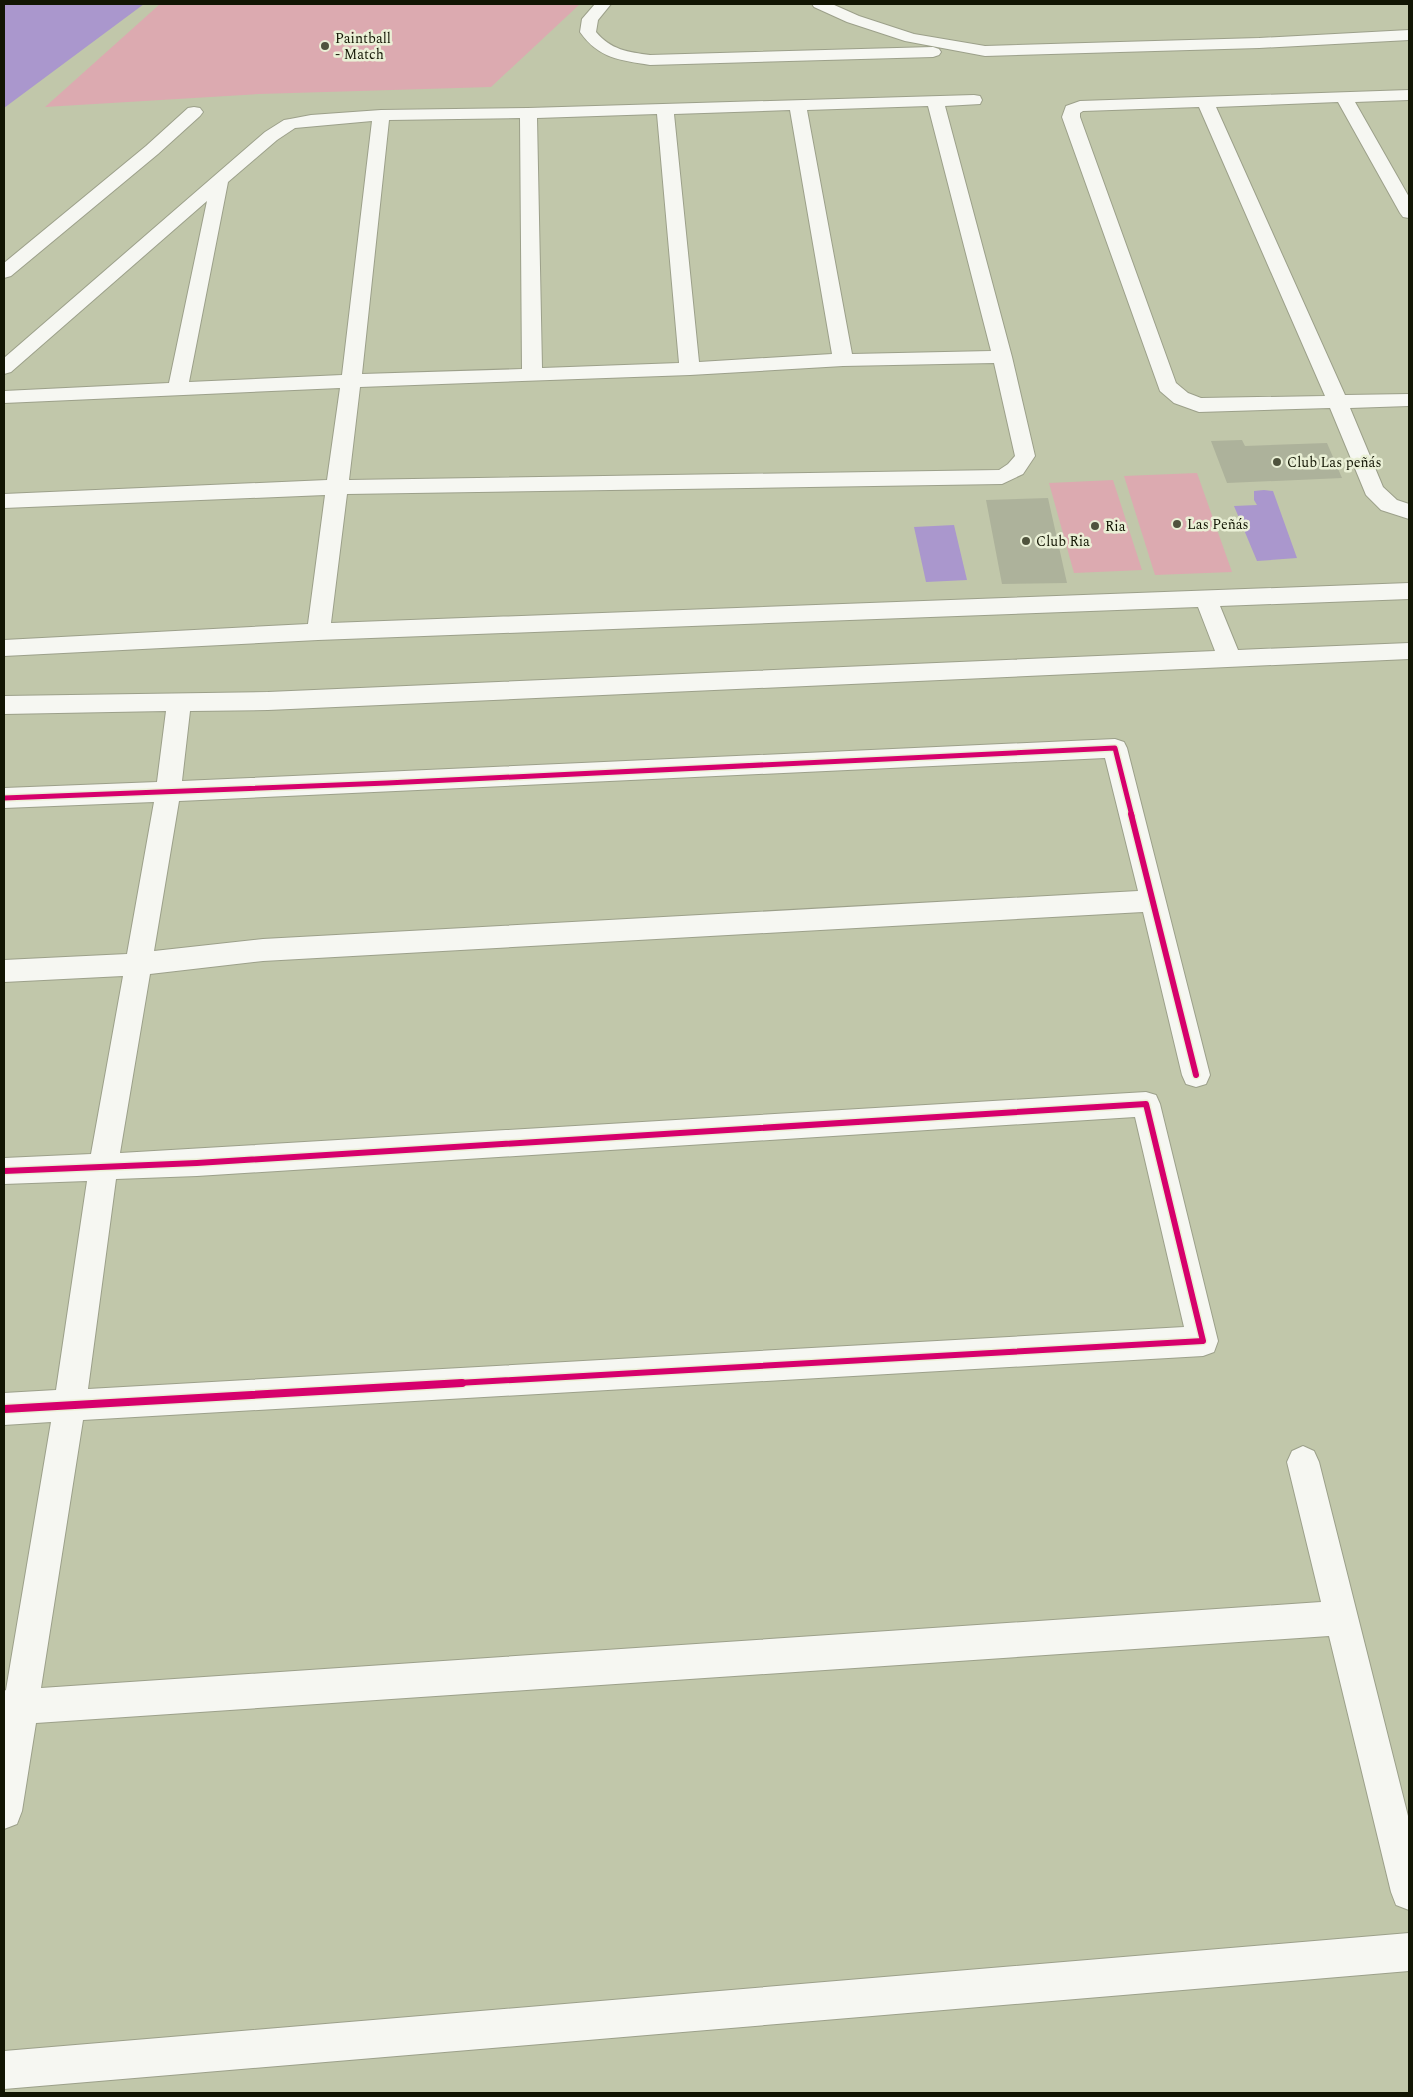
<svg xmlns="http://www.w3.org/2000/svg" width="1413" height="2097" viewBox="0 0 1413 2097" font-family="Spectral,serif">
	<rect width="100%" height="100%" fill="#c1c7aa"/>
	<path fill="#dcaab0" d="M160 4H580L491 87 259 94 45 107Z
		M1197 473 1232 572 1155 575 1124 476Z
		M1113 480 1142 570 1074 573 1049 483Z"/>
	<path fill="#aa97cd" d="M4 4H144L4 108Z
		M1264 490 1273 491 1297 558 1257 561 1234 506 1257 505 1254 500V491Z
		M954 525 967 580 926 582 914 527Z"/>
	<path fill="#adb29b" d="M1242 440 1245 446 1327 443 1342 478 1227 483 1211 441Z
		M1048 498 1067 583 1002 584 986 500Z"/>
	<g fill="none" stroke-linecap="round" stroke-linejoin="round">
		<defs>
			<path id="minor" d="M595 4H611L598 20 596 32C611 50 628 52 650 55L933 47 939 49 941 52 939 55 933 57 650 65C620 60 599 59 580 32L582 19Z
				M812 4H832L859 16 914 34 985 46 1259 38 1409 30V40L1259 48 985 56 905 41 847 22 814 7Z
				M1409 90V100L1355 102 1409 197V218L1403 217 1400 213 1338 102 1216 107 1345 395 1409 394V406L1350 408 1383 487 1397 500 1409 504V519L1381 510 1366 495 1330 408 1199 412 1174 403 1160 391 1062 117 1066 106 1080 101ZM1199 107 1325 396 1201 398 1188 393 1176 383 1080 117V113L1083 111Z
				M974 95 980 96 982 100 980 104 945 106 1012 357 1035 456 1023 474 1002 484 347 494 331 623 1409 583V599L1220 606 1238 650 1409 643V659L268 710 190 711 182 781 1115 739 1124 742 1127 748 1210 1075 1206 1084 1196 1087 1186 1084 1182 1075 1143 912 263 961 150 974 120 1153 1146 1092 1156 1095 1160 1104 1218 1341 1214 1352 1203 1356 83 1420 41 1688 1321 1602 1287 1462 1292 1451 1303 1446 1314 1451 1319 1462 1409 1820V1910L1396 1905 1391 1892 1329 1636 36 1723 22 1811 17 1824 4 1829V1691L6 1690 51 1422 4 1425V1393L56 1390 87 1181 4 1184V1158L91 1154 123 976 4 982V960L127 954 154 802 4 808V788L157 782 166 711 4 714V696L268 692 1215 651 1198 607 318 640 4 656V640L308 624 325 495 4 508V494L327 480 340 388 4 403V391L169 383 207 201 11 372 4 374V358L265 132 284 120 290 119 311 115 381 110 528 108ZM928 106 991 351 852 354 807 110ZM790 110 832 354 699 362 674 114ZM657 114 679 363 542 368 537 118ZM520 118 522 369 362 374 389 120ZM372 121 342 375 189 382 228 182 277 140 295 128ZM994 363 1015 456 1008 464 999 470 349 480 360 387 690 375 843 366ZM1105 758 1138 891 263 939 154 951 179 801ZM1135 1117 1184 1327 88 1389 116 1179 197 1176Z
				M194 107 200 108 203 112 200 116 158 154 11 276 4 278V263L146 146 188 108Z
				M1409 1933V1971L4 2089V2051Z"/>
		</defs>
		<use href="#minor" stroke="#9ca08a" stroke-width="2"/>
		<use href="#minor" fill="#f6f7f2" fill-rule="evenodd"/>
		<defs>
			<path id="cycleway-far2" d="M4 798 387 783 1115 748 1132 816"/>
			<path id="cycleway-far1" d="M1131 814 1196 1075
				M4 1171 197 1163 1146 1104 1203 1341 440 1384"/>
			<path id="cycleway" d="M4 1409 462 1383"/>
		</defs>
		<use href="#cycleway-far2" stroke="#eaf0d6" stroke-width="8"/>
		<use href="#cycleway-far1" stroke="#eaf0d6" stroke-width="9"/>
		<use href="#cycleway" stroke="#eaf0d6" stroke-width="11"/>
		<use href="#cycleway-far2" stroke="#d6006c" stroke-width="5"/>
		<use href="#cycleway-far1" stroke="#d6006c" stroke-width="6"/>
		<use href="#cycleway" stroke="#d6006c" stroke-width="8"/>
	</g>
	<g fill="#4f533d" stroke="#eaf0d6" stroke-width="2">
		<circle cx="325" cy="46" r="5"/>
		<circle cx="1277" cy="462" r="5"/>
		<circle cx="1177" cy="524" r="5"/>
		<circle cx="1095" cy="526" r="5"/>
		<circle cx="1026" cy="541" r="5"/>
	</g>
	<g text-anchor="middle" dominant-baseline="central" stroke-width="5" stroke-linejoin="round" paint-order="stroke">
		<g font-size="14" fill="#121503" stroke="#eaf0d6" text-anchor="start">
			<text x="335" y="38">Paintball<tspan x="335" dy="16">- Match</tspan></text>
			<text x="1287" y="462">Club Las peñás</text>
			<text x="1187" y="524">Las Peñás</text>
			<text x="1105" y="526">Ria</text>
			<text x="1036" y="541">Club Ria</text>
		</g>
	</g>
	<rect width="1413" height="2097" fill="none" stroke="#121503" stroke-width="10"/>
</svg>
